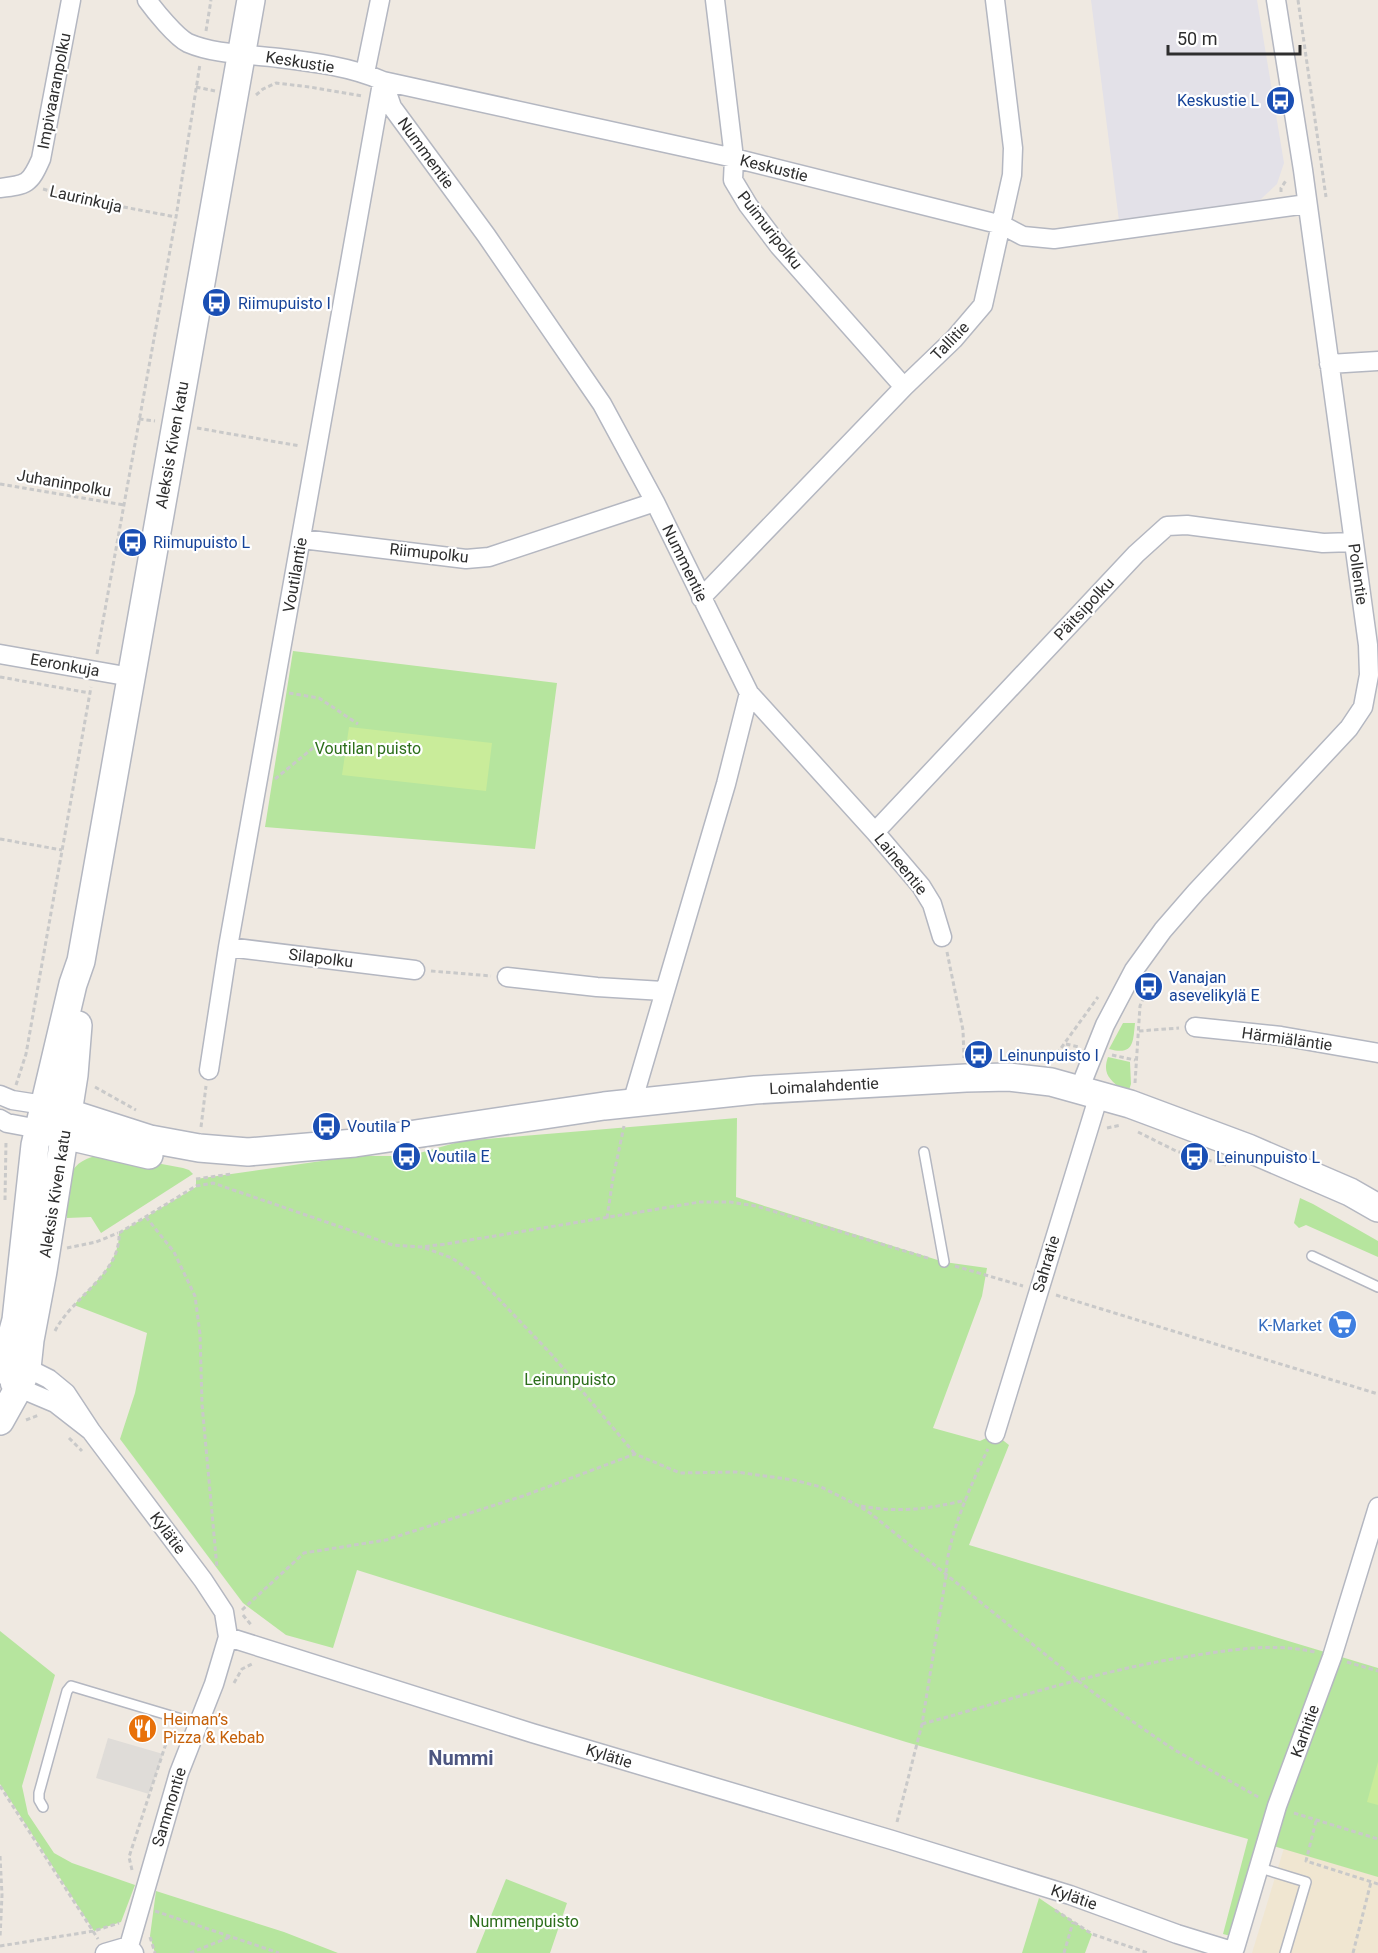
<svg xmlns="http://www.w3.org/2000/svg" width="1378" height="1953" viewBox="0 0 1378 1953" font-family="Roboto,sans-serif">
	<rect width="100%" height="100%" fill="#efe9e1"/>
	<path fill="#e3e1e8" d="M1091 0H1257L1284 163 1277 184 1260 200 1119 221Z"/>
	<path fill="#f0e6d1" d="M1284 1848 1378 1877V1953H1252Z"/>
	<path fill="#b6e59e" d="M293 651 557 683 535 849 265 827Z
		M1123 1023H1135C1133 1042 1134 1056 1109 1049Z
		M1108 1057 1130 1062 1131 1084 1129 1090H1122C1110 1079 1102 1074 1108 1057Z
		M737 1118 736 1197 944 1262 987 1268 982 1296 933 1428 980 1441 995 1434 1009 1445 969 1545 1378 1668V1877L1260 1842 1235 1937 1223 1934 1248 1839 906 1742 357 1570 333 1648 286 1635 243 1603 120 1439 135 1393 147 1333 74 1305C93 1284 120 1263 119 1233L196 1187V1179L356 1156H395L416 1154 462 1141Z
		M99 1155 119 1156 183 1168 189 1170 193 1174 101 1233 91 1217 67 1218C68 1187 62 1163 99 1155Z
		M1300 1198 1313 1204 1378 1241V1257L1306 1225 1299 1228 1294 1223Z
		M0 1631 55 1675 22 1786 28 1814 54 1853 72 1863 135 1885 121 1922 94 1931 0 1784Z
		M506 1879 567 1903 550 1953H476Z
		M156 1891 284 1932 338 1953H155L150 1936Z
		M1039 1898 1092 1934 1085 1953H1022Z"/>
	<path fill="#c9ec9a" d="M349 727 492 743 486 791 342 775Z
		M1378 1762V1805L1367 1802Z"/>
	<path fill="#dfdcd8" d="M108 1738 163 1754 149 1794 96 1778Z"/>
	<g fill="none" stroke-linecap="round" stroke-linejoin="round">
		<defs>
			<path id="lane" d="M924 1152 944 1262
				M1312 1256 1378 1287
				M43 1807 39 1800V1793L67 1691 71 1686 198 1724
				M1257 1867 1306 1882 1285 1953"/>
			<path id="street" d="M147 0C155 11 176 37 188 43 216 55 250 54 279 58 313 62 352 67 383 81L734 158 1002 225 1023 236 1054 239 1307 204
				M715 0 734 158 733 180 748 205 779 246 904 387
				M365 73 380 0
				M383 81 392 107 486 235 602 404 655 502 749 693 726 784 632 1103
				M0 188C27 185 30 184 41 159L71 0
				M1329 364 1378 361
				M302 539 466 559 489 557 655 502
				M701 598 904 387 954 339 983 305 1012 175 1013 148 995 0
				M0 654 131 677
				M749 693 875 832 921 886 932 904 942 937
				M875 832 1136 554 1167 526 1187 525 1323 543 1354 542
				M228 947 415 970
				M507 977 597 987 663 991
				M1195 1027 1281 1036 1378 1053
				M209 1070 228 947 382 83
				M1079 1090 1105 1025 1134 970 1163 930 1196 892 1349 728 1363 707 1369 675 1368 645 1303 170 1276 0
				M0 1095 12 1100 44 1105
				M0 1119 7 1123 39 1129
				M10 1384 55 1403 91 1431 66 1393 49 1379 19 1364
				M91 1431 203 1580 224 1612 228 1637 214 1684 179 1773 129 1946 134 1953
				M995 1434 1099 1095
				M228 1637 532 1733 892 1840 1070 1895 1177 1934 1229 1950 1235 1948 1277 1806 1332 1657 1378 1507
				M105 1953 129 1946"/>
			<path id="secondary" d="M44 1105 150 1139 199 1148 248 1152 355 1143 604 1106 755 1090 966 1078 1009 1077 1051 1082 1130 1104 1248 1148 1350 1192 1378 1208
				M47 1131 149 1155
				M0 1370 6 1357 16 1320 35 1145 73 984 81 961 251 0
				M0 1421 19 1387 27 1368 30 1340 43 1271 74 1075 78 1025"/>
		</defs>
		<use href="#lane" stroke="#b4b7c1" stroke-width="12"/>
		<use href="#street" stroke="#b4b7c1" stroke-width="21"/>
		<use href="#secondary" stroke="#b4b7c1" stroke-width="30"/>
		<path stroke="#c9c9c9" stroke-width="3" stroke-dasharray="4.5 3" stroke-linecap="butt" d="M1298 0 1326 197
			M206 31 211 0
			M196 87 215 91
			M256 95 263 89 276 83 310 87 362 96
			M43 189 71 197 176 217
			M1281 192V188L1287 179
			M139 419 155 421
			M197 428 300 446
			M0 484 124 505
			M118 538 132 542
			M97 654 176 217 200 64
			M0 677 90 693
			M289 693 319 698 358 724
			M275 779 313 748
			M0 839 62 850
			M947 952 963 1030 964 1058
			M431 971 491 976
			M1139 1031 1179 1028
			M1066 1044 1079 1047
			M1028 1055H1056
			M1112 1055 1135 1060
			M1055 1061 1056 1055 1098 997
			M1135 1083 1140 1006 1152 978
			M16 1085 26 1054 91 687
			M95 1087 136 1110
			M201 1127 206 1086
			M1107 1128 1121 1125
			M1138 1132 1176 1151 1229 1166
			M196 1179 231 1174
			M5 1200 6 1141
			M146 1217 174 1252 195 1296 200 1334 202 1404 217 1568
			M607 1218 613 1178 624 1126
			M67 1248 96 1242 118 1233
			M425 1248 452 1258 475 1274 552 1355 635 1454
			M955 1266 1023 1286
			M1056 1295 1378 1394
			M55 1331C72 1297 121 1274 119 1233L196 1186 213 1183 393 1245 421 1247 446 1244 700 1202H730L756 1206 931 1259
			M26 1420 39 1415
			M69 1438 82 1451
			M861 1506C899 1513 929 1509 966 1500
			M242 1610 304 1553 386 1540 526 1495 635 1454 680 1473 736 1472 794 1480 821 1487 857 1505 870 1513 1077 1680 1123 1715 1173 1749 1260 1798
			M243 1615 252 1626
			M1347 1662 1378 1671
			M234 1683 242 1669 254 1663
			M922 1724C1013 1699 1103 1669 1197 1655 1237 1649 1275 1643 1315 1652
			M0 1786 98 1939
			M1294 1813 1378 1839
			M1316 1821 1306 1861 1378 1884
			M897 1822 922 1724 946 1576C946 1540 972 1482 988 1449
			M0 1856 2 1895 0 1938
			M132 1870 129 1857 171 1728
			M1055 1910 1092 1934 1148 1953
			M155 1911 279 1953
			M150 1937 155 1953
			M0 1946 94 1931 119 1923
			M190 1953 230 1937
			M1064 1953 1073 1922
			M1353 1953 1371 1882"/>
		<use href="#lane" stroke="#fff" stroke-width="9"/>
		<use href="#street" stroke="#fff" stroke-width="18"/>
		<use href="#secondary" stroke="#fff" stroke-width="27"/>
	</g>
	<defs>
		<symbol id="bus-disc" viewBox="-11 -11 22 22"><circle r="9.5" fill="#1a4fb4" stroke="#fff"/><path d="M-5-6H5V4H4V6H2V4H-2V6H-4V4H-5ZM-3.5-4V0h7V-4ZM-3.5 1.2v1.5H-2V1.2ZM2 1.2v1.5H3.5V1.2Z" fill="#fff"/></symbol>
		<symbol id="supermarket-disc" viewBox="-11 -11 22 22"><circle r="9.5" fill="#3f7fe0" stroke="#fff"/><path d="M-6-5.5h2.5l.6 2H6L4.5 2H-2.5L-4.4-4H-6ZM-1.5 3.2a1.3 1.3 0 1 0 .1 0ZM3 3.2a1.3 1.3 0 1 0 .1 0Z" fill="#fff"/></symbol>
		<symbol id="restaurant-disc" viewBox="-11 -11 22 22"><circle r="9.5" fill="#e8710a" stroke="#fff"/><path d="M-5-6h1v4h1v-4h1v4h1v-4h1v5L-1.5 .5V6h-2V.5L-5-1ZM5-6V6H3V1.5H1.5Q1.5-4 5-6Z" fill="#fff"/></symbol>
	</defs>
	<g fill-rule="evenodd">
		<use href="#bus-disc" x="1264" y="84" width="33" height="33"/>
		<use href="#bus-disc" x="200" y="286" width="33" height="33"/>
		<use href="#bus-disc" x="116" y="526" width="33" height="33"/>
		<use href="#bus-disc" x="1132" y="970" width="33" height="33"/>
		<use href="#bus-disc" x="962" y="1038" width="33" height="33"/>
		<use href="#bus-disc" x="310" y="1110" width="33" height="33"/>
		<use href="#bus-disc" x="390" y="1140" width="33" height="33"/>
		<use href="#bus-disc" x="1178" y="1140" width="33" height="33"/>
		<use href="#supermarket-disc" x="1326" y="1308" width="33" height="33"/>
		<use href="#restaurant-disc" x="126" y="1712" width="33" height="33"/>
	</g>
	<g text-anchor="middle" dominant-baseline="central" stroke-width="4.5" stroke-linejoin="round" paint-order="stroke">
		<g font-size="16" fill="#2e2e2e" stroke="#fff">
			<text transform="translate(300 62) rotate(9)">Keskustie</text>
			<text transform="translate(54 91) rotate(-79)">Impivaaranpolku</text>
			<text transform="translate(426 153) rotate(54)">Nummentie</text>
			<text transform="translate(774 168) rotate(14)">Keskustie</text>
			<text transform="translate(86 199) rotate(13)">Laurinkuja</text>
			<text transform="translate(770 230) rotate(52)">Puimuripolku</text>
			<text transform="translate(950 341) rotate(-46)">Tallitie</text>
			<text transform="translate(172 445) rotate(-80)">Aleksis Kiven katu</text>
			<text transform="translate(64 483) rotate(10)">Juhaninpolku</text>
			<text transform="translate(429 553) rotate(6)">Riimupolku</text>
			<text transform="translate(685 563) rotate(64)">Nummentie</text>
			<text transform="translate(1358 574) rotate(82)">Pollentie</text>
			<text transform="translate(295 575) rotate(-80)">Voutilantie</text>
			<text transform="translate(1084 609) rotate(-47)">Päitsipolku</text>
			<text transform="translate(65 665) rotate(10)">Eeronkuja</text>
			<text transform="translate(901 864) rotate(51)">Laineentie</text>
			<text transform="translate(321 958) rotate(7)">Silapolku</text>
			<text transform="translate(1287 1039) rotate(8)">Härmiäläntie</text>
			<text transform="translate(824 1086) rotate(-3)">Loimalahdentie</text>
			<text transform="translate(55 1194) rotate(-81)">Aleksis Kiven katu</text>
			<text transform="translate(1046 1264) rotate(-73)">Sahratie</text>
			<text transform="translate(168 1533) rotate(53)">Kylätie</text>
			<text transform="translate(1305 1731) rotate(-70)">Karhitie</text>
			<text transform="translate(609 1756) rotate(17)">Kylätie</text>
			<text transform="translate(169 1807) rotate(-73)">Sammontie</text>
			<text transform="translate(1074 1897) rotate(19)">Kylätie</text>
		</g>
		<g font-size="16" fill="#164399" stroke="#fff" text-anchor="start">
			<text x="1259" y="100" text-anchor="end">Keskustie L</text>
			<text x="238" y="303">Riimupuisto I</text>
			<text x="153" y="542">Riimupuisto L</text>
			<text x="1169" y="977">Vanajan<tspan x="1169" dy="18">asevelikylä E</tspan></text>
			<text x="999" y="1055">Leinunpuisto I</text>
			<text x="347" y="1126">Voutila P</text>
			<text x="427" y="1156">Voutila E</text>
			<text x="1216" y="1157">Leinunpuisto L</text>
		</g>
		<g font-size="16" fill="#2c6e1b" stroke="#fff">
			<text x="368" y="748">Voutilan puisto</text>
			<text x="570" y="1379">Leinunpuisto</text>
			<text x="524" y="1921">Nummenpuisto</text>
		</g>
		<g font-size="16" fill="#366cbe" stroke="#fff" text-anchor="end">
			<text x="1322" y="1325">K-Market</text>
		</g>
		<g font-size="16" fill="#c56008" stroke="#fff" text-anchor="start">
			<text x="163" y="1719">Heiman’s<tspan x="163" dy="18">Pizza &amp; Kebab</tspan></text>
		</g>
		<g font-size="20" font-weight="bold" fill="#4d5680" stroke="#fff">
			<text x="461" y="1758">Nummi</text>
		</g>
	</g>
	<path d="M1168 45v9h132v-9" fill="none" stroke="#2e2e2e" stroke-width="3"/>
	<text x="1177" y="45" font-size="18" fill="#2e2e2e" stroke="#ffffff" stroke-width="4.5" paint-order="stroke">50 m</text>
</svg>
